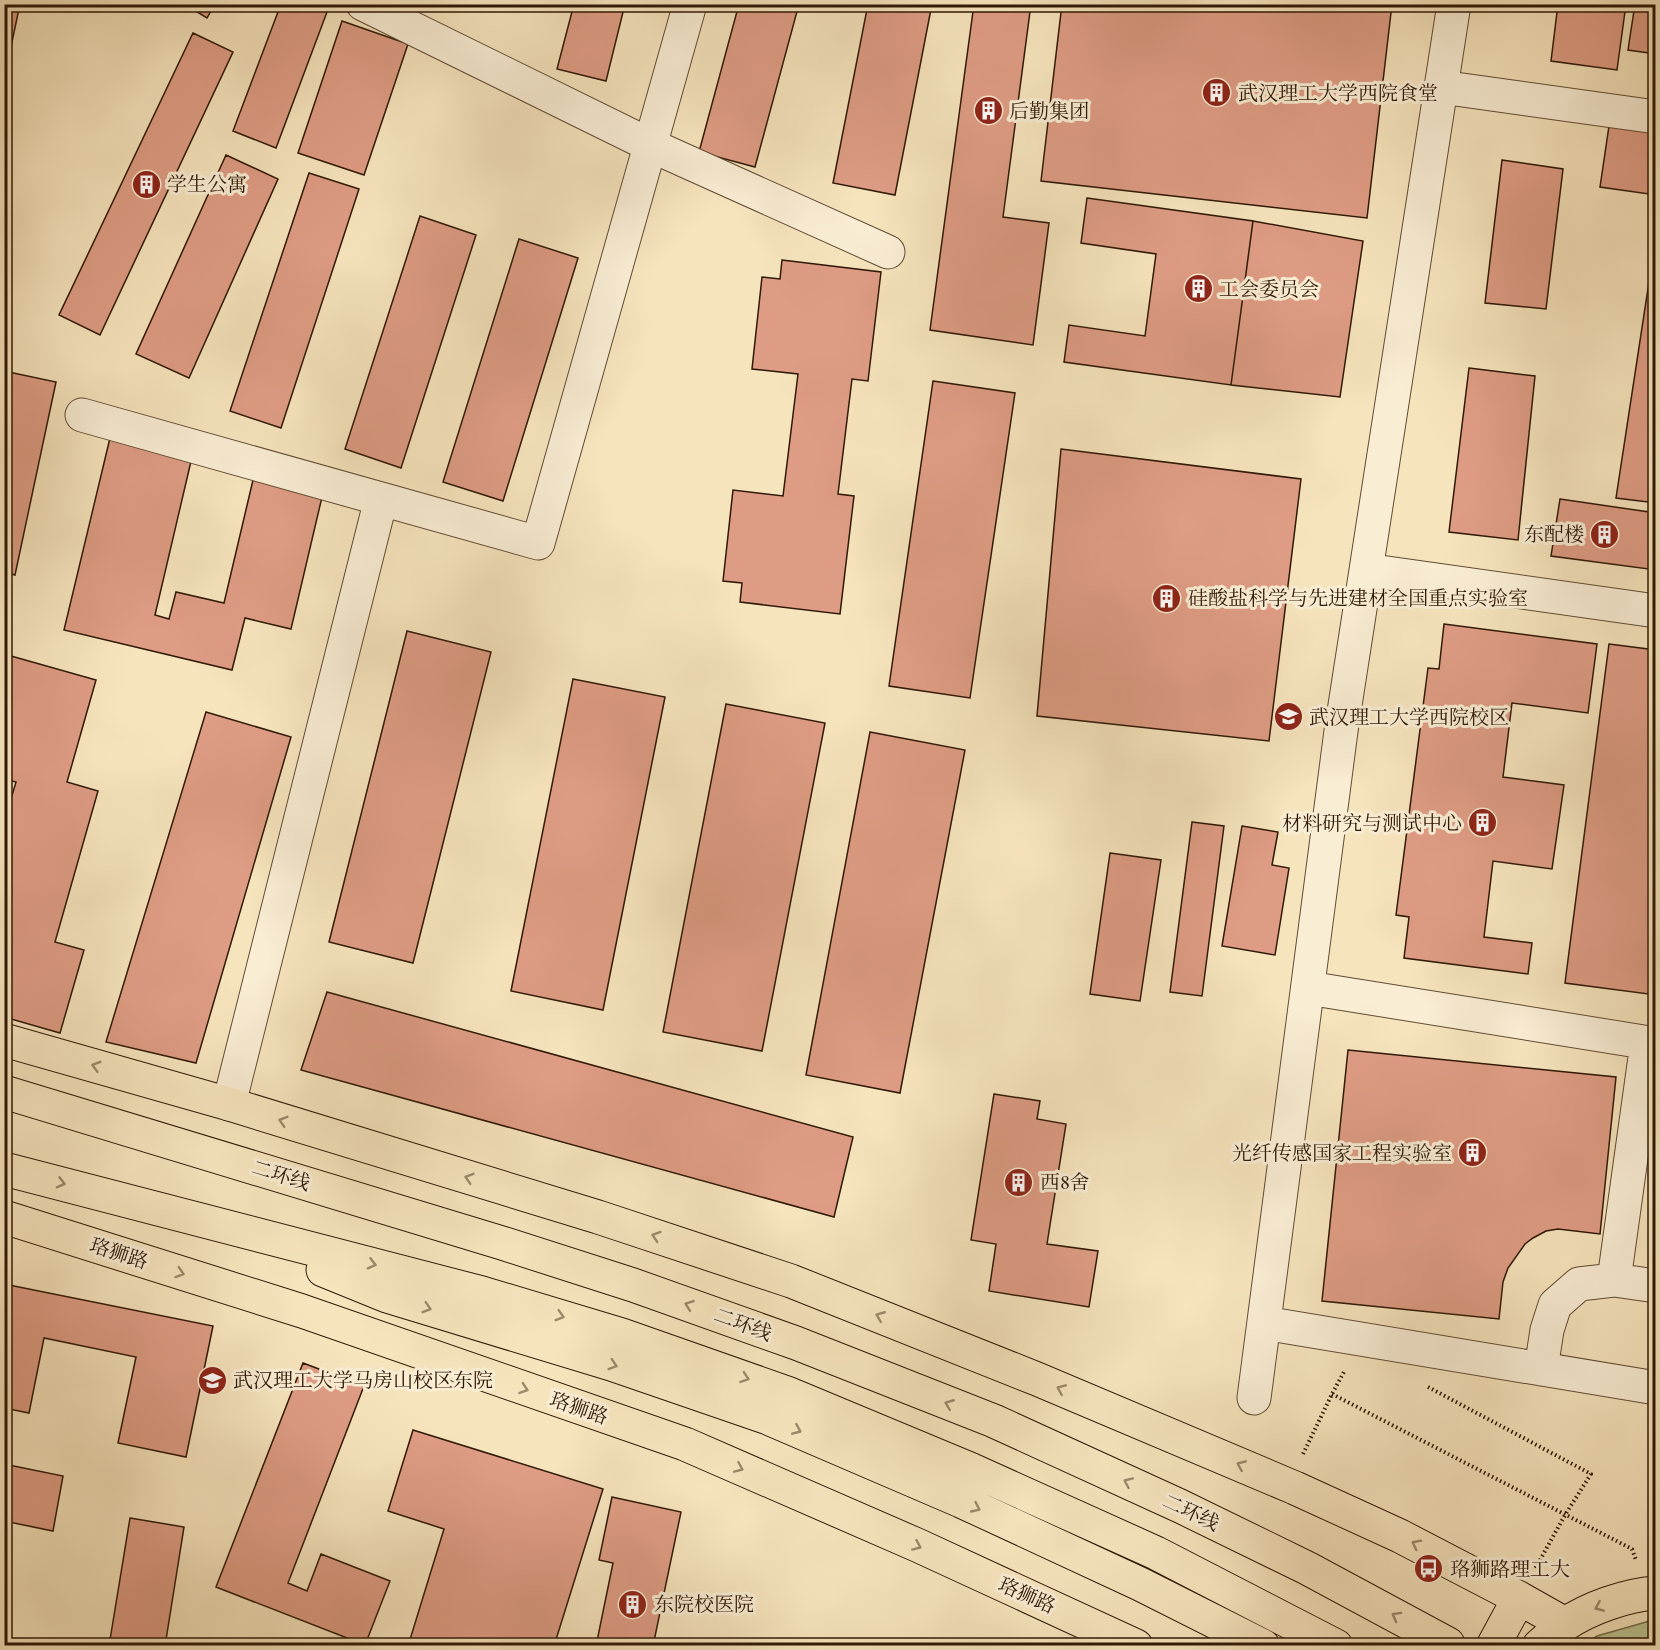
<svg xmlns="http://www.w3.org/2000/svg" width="1660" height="1650" viewBox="0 0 1660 1650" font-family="'EB Garamond','Noto Serif SC',serif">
	<rect width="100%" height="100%" fill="#f6e4bd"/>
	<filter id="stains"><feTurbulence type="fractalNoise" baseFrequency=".00333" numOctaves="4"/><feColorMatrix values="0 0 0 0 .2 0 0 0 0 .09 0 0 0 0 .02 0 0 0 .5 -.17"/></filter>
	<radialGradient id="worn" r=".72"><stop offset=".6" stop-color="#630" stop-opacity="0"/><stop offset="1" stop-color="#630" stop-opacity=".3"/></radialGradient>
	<path fill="#bbc492" stroke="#756e4c" stroke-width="1.5" d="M1653 1620H1655V1645H1585L1597 1636Z"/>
	<path fill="#de9c84" stroke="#2f1805" stroke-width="1.5" d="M4 4H20L4 80Z
		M184 4H215L207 18Z
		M281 4H330L276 148 233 131Z
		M574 4H625L606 81 557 69Z
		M739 4H799L755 167 699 152Z
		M868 4H932L895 195 833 183Z
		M974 4H1031L1003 217 1049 223 1033 345 930 330Z
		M1062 4H1392L1367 218 1041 181Z
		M1558 4H1626L1617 70 1551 61Z
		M1635 4 1656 7V54L1628 50Z
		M342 21 408 44 364 175 298 153Z
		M193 33 233 52 100 335 59 315Z
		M1609 126 1656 133V195L1600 187Z
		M226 155 278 179 189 378 136 354Z
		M1502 160 1563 169 1546 309 1485 303Z
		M309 173 359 189 281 428 230 411Z
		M1087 198 1253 221 1231 385 1064 362 1069 325 1145 336 1156 254 1081 243Z
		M420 216 476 235 401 468 345 449Z
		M1253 221 1363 241 1340 397 1231 385Z
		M1656 236V503L1616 498Z
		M519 239 578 258 503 501 443 482Z
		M782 260 881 272 868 381 852 379 838 494 854 496 840 614 740 602 742 583 723 581 733 490 783 496 798 374 752 369 762 277 780 279Z
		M1469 368 1535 376 1518 540 1449 532Z
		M4 371 56 382 15 575 4 572Z
		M933 381 1015 393 970 698 889 686Z
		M110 438 192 457 155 615 169 619 176 592 224 603 253 480 322 497 291 629 245 618 232 670 64 630Z
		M1061 449 1301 479 1269 741 1037 716Z
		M1560 499 1656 513V570L1551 556Z
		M1444 624 1597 644 1588 713 1512 703 1503 777 1564 785 1552 869 1493 861 1484 937 1532 943 1528 974 1404 958 1409 917 1396 915 1428 668 1439 669Z
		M407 631 491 652 413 963 329 942Z
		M1609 644 1656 650V995L1565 983Z
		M4 654 96 680 67 782 98 791 55 942 84 950 60 1033 4 1017V822L16 782 4 779Z
		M573 679 665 697 603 1010 511 991Z
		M726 704 825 723 762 1051 663 1032Z
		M206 712 291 737 196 1063 106 1042Z
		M870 732 965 750 900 1093 806 1075Z
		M1192 822 1224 826 1202 996 1170 992Z
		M1242 826 1278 832 1272 865 1289 868 1275 955 1222 946Z
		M1110 853 1161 860 1140 1001 1090 994Z
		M327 992 853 1137 834 1217 301 1070Z
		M1348 1050 1616 1077 1600 1234 1558 1229 1546 1231 1533 1238 1525 1244 1508 1268 1503 1282 1499 1319 1322 1301Z
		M994 1094 1040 1101 1037 1119 1066 1124 1047 1244 1098 1251 1089 1307 989 1291 996 1244 971 1240Z
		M4 1284 213 1326 186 1457 118 1443 136 1357 44 1338 29 1413 4 1408Z
		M303 1363 364 1386 288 1583 307 1591 321 1554 390 1581 365 1645 216 1587Z
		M413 1430 603 1489 554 1646H408L444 1529 388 1511Z
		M4 1464 63 1476 53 1531 4 1521Z
		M612 1497 681 1512 653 1646H596L613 1563 599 1560Z
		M130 1518 184 1527 165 1646H109Z"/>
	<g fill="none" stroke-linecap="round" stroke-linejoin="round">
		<defs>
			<path id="street" d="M363 4 650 145 888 252
				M1441 87 1656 117
				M82 415 538 543 690 4
				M1366 570 1656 611
				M1308 988 1656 1044
				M1647 1043 1614 1280 1656 1286
				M229 1104 381 499
				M1264 1323 1656 1388
				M1541 1369 1547 1330 1555 1305 1579 1284 1614 1280
				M1254 1398 1341 731 1454 4"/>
			<path id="primary" d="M4 1040 229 1104 598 1217 791 1281 1037 1379 1295 1488 1400 1536 1519 1598 1565 1624
				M4 1217 302 1311 685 1444 917 1545 1136 1646
				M1493 1646 1519 1598
				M1539 1646C1547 1639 1555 1631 1564 1625 1589 1608 1626 1595 1656 1593"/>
			<path id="highway" d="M4 1092 502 1243 633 1285 796 1343 994 1421 1180 1506 1307 1568 1448 1644
				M4 1169 482 1293 622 1335 787 1393 972 1470 1156 1553 1336 1646
				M323 1270 387 1296 611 1364 768 1418 961 1501 1140 1584 1263 1646"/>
		</defs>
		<use href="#street" stroke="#614b33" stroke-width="35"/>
		<use href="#primary" stroke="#2f1805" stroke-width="35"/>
		<use href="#highway" stroke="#2f1805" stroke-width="35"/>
		<path stroke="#2f1805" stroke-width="4" stroke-dasharray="1.5 3" stroke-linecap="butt" d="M1428 1387 1591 1474 1565 1515 1535 1569
			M1332 1394 1632 1549 1636 1560
			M1303 1454 1332 1394 1345 1370
			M1652 1628 1653 1646"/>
		<use href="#street" stroke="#f9edd4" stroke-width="33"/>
		<use href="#primary" stroke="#f6e4bd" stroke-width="33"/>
		<use href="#highway" stroke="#f6e4bd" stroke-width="33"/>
	</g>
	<defs><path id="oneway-chevron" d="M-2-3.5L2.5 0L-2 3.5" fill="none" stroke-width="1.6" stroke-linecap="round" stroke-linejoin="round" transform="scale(1.5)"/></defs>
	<g stroke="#9c886a">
		<use href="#oneway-chevron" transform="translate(96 1066) rotate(-164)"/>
		<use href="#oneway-chevron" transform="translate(283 1121) rotate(-163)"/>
		<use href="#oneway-chevron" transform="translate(469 1178) rotate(-163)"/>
		<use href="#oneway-chevron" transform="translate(61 1183) rotate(15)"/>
		<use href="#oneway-chevron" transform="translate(656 1236) rotate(-162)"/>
		<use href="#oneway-chevron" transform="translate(372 1264) rotate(15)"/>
		<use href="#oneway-chevron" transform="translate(180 1273) rotate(18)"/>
		<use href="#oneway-chevron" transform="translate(689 1305) rotate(-160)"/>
		<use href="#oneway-chevron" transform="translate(427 1308) rotate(17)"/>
		<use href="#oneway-chevron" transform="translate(560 1316) rotate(17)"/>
		<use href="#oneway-chevron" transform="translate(880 1316) rotate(-158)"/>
		<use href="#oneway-chevron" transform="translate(613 1365) rotate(18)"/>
		<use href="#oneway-chevron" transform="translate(745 1378) rotate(19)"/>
		<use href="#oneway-chevron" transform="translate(524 1389) rotate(19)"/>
		<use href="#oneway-chevron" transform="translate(1061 1389) rotate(-157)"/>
		<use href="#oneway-chevron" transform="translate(949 1404) rotate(-158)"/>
		<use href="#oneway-chevron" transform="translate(797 1430) rotate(23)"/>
		<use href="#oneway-chevron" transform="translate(1241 1465) rotate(-157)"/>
		<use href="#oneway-chevron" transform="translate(739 1468) rotate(23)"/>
		<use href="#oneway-chevron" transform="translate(1128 1482) rotate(-156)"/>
		<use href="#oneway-chevron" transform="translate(976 1508) rotate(25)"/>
		<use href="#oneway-chevron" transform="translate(1416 1544) rotate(-153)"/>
		<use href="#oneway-chevron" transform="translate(917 1546) rotate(24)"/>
		<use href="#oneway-chevron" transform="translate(1599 1607) rotate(157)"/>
		<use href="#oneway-chevron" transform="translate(1396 1616) rotate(-151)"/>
	</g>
	<defs>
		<symbol id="building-disc" viewBox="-11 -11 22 22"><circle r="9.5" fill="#8f2418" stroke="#f9edd4"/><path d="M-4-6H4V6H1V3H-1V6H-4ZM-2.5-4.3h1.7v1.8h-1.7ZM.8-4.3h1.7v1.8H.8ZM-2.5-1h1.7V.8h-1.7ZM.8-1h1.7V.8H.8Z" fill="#fff"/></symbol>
		<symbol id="university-disc" viewBox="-11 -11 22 22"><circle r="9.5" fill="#8f2418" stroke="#f9edd4"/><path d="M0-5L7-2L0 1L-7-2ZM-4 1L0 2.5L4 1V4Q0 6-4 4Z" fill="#fff"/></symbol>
		<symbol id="bus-disc" viewBox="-11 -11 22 22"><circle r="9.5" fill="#8f2418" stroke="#f9edd4"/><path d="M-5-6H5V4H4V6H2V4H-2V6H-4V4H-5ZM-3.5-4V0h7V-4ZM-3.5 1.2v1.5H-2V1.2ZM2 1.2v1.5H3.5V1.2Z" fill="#fff"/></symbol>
	</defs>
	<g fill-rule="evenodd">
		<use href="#building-disc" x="1200" y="76" width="33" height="33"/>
		<use href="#building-disc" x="972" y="94" width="33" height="33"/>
		<use href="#building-disc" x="130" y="168" width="33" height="33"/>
		<use href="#building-disc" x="1182" y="272" width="33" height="33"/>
		<use href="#building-disc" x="1588" y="518" width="33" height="33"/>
		<use href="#building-disc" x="1150" y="582" width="33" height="33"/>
		<use href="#university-disc" x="1272" y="700" width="33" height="33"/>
		<use href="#building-disc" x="1466" y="806" width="33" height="33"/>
		<use href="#building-disc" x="1456" y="1136" width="33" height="33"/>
		<use href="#building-disc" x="1002" y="1166" width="33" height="33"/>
		<use href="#university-disc" x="196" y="1364" width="33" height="33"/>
		<use href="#bus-disc" x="1412" y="1552" width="33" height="33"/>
		<use href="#building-disc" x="616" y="1588" width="33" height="33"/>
	</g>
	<g text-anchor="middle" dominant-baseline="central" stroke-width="6" stroke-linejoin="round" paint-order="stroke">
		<g font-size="20" fill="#2f1805" stroke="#f9edd4" text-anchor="start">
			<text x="1238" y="93">武汉理工大学西院食堂</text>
			<text x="1009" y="111">后勤集团</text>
			<text x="167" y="184">学生公寓</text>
			<text x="1219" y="289">工会委员会</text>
			<text x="1584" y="534" text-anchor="end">东配楼</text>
			<text x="1188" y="598">硅酸盐科学与先进建材全国重点实验室</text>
			<text x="1309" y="717">武汉理工大学西院校区</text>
			<text x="1462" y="823" text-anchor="end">材料研究与测试中心</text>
			<text x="1452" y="1153" text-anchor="end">光纤传感国家工程实验室</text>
			<text x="1040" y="1182">西8舍</text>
			<text x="233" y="1380">武汉理工大学马房山校区东院</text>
			<text x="1450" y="1569">珞狮路理工大</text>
			<text x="654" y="1604">东院校医院</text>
		</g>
		<g font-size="20" fill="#2f1805" stroke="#f9edd4">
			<text transform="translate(281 1175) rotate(17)">二环线</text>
			<text transform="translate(119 1253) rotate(18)">珞狮路</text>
			<text transform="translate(743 1324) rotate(20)">二环线</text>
			<text transform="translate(579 1408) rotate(19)">珞狮路</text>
			<text transform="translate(1191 1512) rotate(25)">二环线</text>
			<text transform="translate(1027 1595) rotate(24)">珞狮路</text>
		</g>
	</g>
	<rect width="1660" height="1650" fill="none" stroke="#f6e4bd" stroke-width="24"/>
	<rect x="6" y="6" width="1648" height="1638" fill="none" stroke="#2f1805" stroke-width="3"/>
	<rect x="12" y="12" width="1636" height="1626" fill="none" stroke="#2f1805" stroke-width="1.5"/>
	<rect width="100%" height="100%" filter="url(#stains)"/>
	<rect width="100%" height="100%" fill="url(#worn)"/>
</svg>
